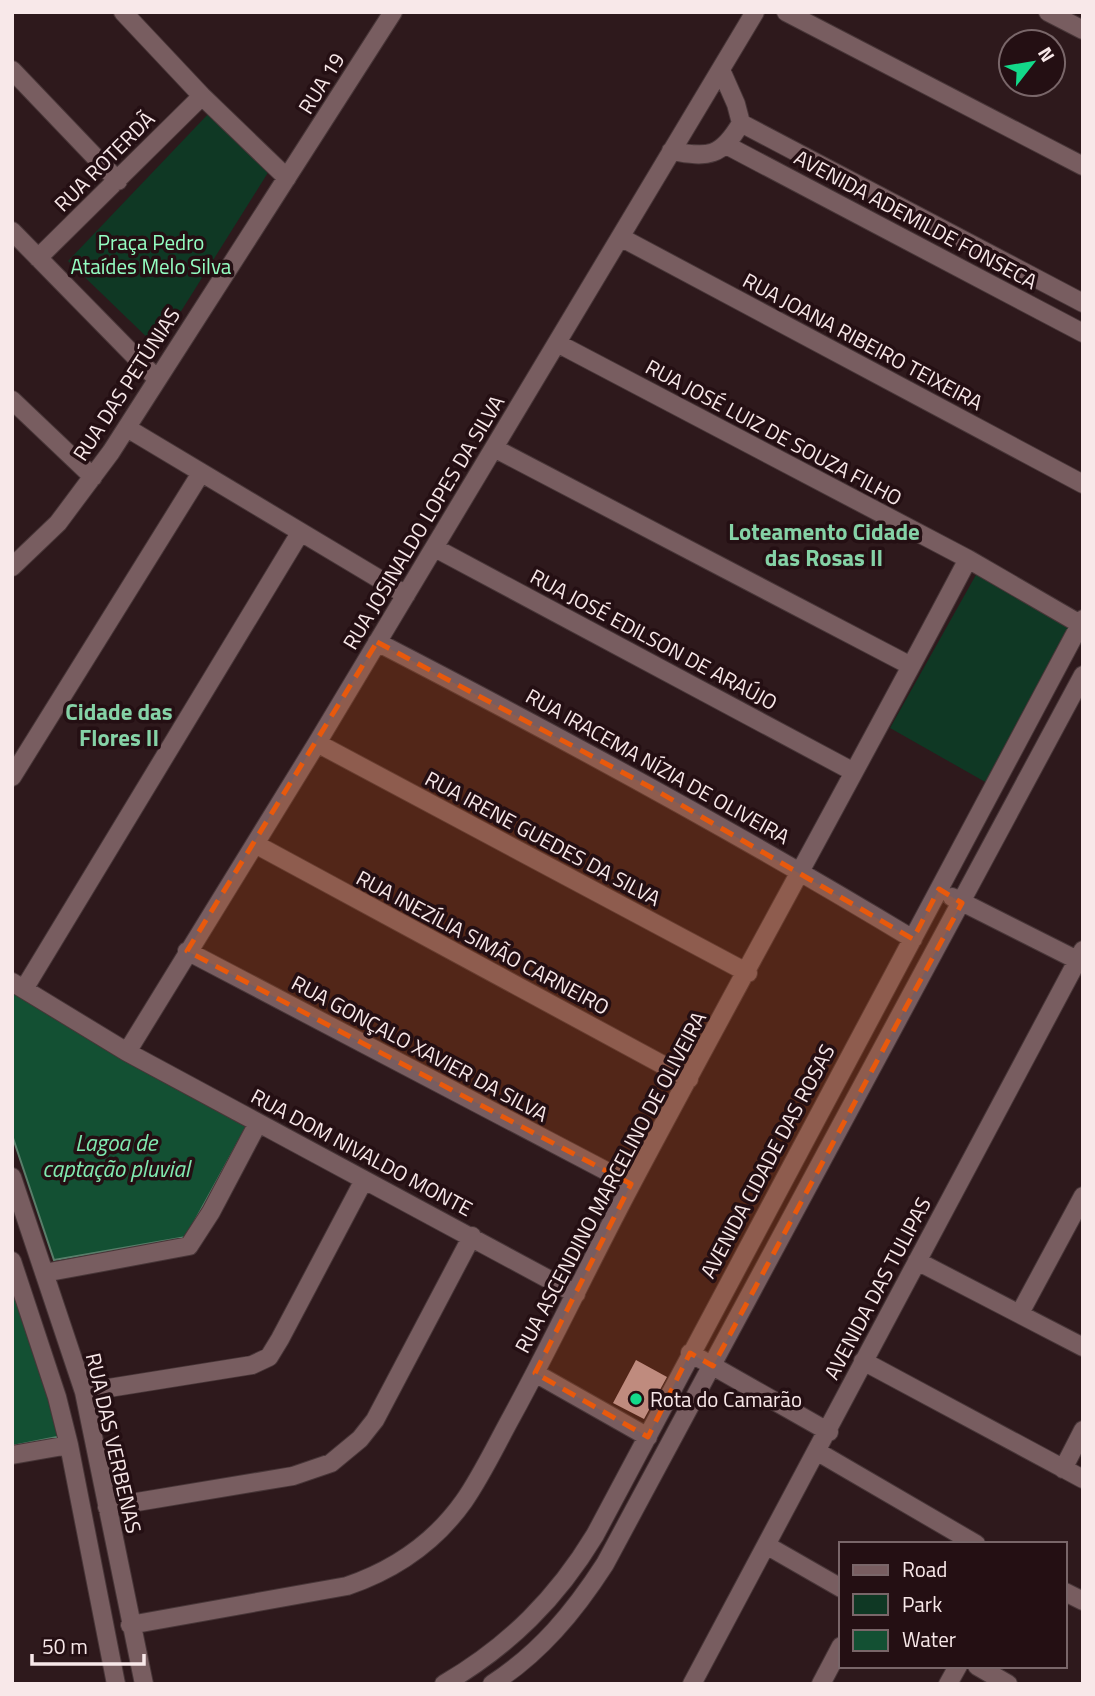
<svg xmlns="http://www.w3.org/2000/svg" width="1095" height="1696" viewBox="0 0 1095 1696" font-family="'Titillium Web',sans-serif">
	<rect width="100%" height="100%" fill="#2e191c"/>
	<path fill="#0f3824" d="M211 111 269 171 158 348 68 261Z
		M977 573 1071 628 987 783 890 728Z"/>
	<path fill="#135033" stroke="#587e6a" stroke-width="2" d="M12 990 247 1126 186 1237 54 1260 12 1135Z
		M12 1285 62 1436 12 1446Z"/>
	<path fill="#b6989b" d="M636 1360 667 1377 644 1419 613 1403Z"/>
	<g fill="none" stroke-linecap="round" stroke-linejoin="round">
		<defs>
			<path id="minor" d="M123 12 202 96 287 178
				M786 12 1083 166
				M1048 12 1083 30
				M12 70 118 181
				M741 123 1083 303
				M728 146 1083 333
				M671 151C709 158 721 157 741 123L736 104 721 70
				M12 231 157 379
				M622 238 1083 484
				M38 258 202 96
				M557 343 968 559 1080 624
				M12 400 93 477
				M127 428 406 595
				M494 448 911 666
				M435 548 852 771
				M12 567 58 523 111 452 393 12
				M377 642C559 736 738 833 913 939
				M317 743 748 973
				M12 777 201 473
				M255 844 689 1079
				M952 897 1077 960
				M187 951 631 1184
				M12 982 127 1052 576 1294
				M24 989 300 533
				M127 1052 317 743 755 12
				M12 1177 84 1392 144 1684
				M12 1261 57 1397 69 1445 116 1684
				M917 1261 1083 1347
				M44 1273 189 1246 211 1212 258 1123
				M1020 1313 1083 1196
				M690 1353 829 1432
				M863 1361 1083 1479
				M535 1373 648 1437
				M84 1392 252 1365 269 1357 280 1339 364 1180
				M818 1452 976 1544
				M12 1455 69 1445
				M1063 1469 1083 1430
				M107 1507 293 1476 331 1463 360 1439 375 1420 472 1236
				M766 1545 841 1588
				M1065 1592 1083 1601
				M130 1625 347 1586C394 1570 435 1542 464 1501 482 1475 496 1445 512 1416 554 1339 591 1260 632 1183 743 974 858 768 968 559
				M977 1666 1008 1684
				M444 1684C509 1646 557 1598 595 1535L1083 619
				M492 1684C540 1653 574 1612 605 1564L1083 675
				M692 1684 1083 950
				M821 1684 841 1646
				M948 1684 958 1666"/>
		</defs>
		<use href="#minor" stroke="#483638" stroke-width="20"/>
		<use href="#minor" stroke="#785d60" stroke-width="18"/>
	</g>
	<path fill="#e8590c" fill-opacity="0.2" stroke="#e8590c" stroke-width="5" stroke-dasharray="14 9" stroke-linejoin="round" d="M377 642 650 787 913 939 939 889 962 903 713 1366 690 1353 648 1437 535 1373 631 1184 187 951Z"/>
	<circle fill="#13d98a" stroke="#240f13" stroke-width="2.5" cx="636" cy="1399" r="7"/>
	<g text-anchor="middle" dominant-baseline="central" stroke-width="7" stroke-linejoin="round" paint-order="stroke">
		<g font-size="21" fill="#f8e8e9" stroke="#240f13">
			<text transform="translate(321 83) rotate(-58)">RUA 19</text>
			<text transform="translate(104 161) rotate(-45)">RUA ROTERDÃ</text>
			<text transform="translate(916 219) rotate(28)">AVENIDA ADEMILDE FONSECA</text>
			<text transform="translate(863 341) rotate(28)">RUA JOANA RIBEIRO TEIXEIRA</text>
			<text transform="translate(126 384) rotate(-57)">RUA DAS PETÚNIAS</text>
			<text transform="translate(774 432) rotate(28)">RUA JOSÉ LUIZ DE SOUZA FILHO</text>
			<text transform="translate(423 522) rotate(-59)">RUA JOSINALDO LOPES DA SILVA</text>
			<text transform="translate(654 639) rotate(28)">RUA JOSÉ EDILSON DE ARAÚJO</text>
			<text transform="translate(658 766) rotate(29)">RUA IRACEMA NÍZIA DE OLIVEIRA</text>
			<text transform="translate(543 838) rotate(28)">RUA IRENE GUEDES DA SILVA</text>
			<text transform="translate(483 942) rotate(28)">RUA INEZÍLIA SIMÃO CARNEIRO</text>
			<text transform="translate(420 1048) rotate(28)">RUA GONÇALO XAVIER DA SILVA</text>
			<text transform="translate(362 1152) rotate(28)">RUA DOM NIVALDO MONTE</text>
			<text transform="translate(767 1161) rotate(-62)">AVENIDA CIDADE DAS ROSAS</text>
			<text transform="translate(610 1182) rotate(-62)">RUA ASCENDINO MARCELINO DE OLIVEIRA</text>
			<text transform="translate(877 1288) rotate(-62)">AVENIDA DAS TULIPAS</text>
			<text transform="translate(114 1443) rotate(77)">RUA DAS VERBENAS</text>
		</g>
		<g font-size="21" fill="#94fec2" stroke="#240f13">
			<text x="151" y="242">Praça Pedro<tspan x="151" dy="24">Ataídes Melo Silva</tspan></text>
		</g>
		<g font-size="21" fill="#f8e8e9" stroke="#240f13" text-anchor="start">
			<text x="650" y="1399">Rota do Camarão</text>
		</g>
		<g font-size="23" font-weight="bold" fill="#85d2a6" stroke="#240f13">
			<text x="824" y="531">Loteamento Cidade<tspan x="824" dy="26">das Rosas II</tspan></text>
			<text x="119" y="711">Cidade das<tspan x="119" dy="26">Flores II</tspan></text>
		</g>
		<g font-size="23" font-style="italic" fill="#80eab0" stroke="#240f13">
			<text x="116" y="1142">Lagoa de<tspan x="116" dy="26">captação pluvial</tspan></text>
		</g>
	</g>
	<rect width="1095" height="1696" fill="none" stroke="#f8e8e9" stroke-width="28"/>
	<rect x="839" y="1542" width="228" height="126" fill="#240f13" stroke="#796669" stroke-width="2"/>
	<rect x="853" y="1565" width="35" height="10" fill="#785d60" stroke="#796669" stroke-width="2"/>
	<text x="902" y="1577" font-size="21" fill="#f8e8e9">Road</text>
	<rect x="853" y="1594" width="35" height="21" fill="#0f3824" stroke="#796669" stroke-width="2"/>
	<text x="902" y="1612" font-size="21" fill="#f8e8e9">Park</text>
	<rect x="853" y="1630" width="35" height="21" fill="#135033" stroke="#796669" stroke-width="2"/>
	<text x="902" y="1647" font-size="21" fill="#f8e8e9">Water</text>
	<g transform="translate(1032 63) rotate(59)"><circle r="33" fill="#240f13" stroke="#796669" stroke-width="2"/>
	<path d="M0-5L12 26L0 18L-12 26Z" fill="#13d98a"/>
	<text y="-10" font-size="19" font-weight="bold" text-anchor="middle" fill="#f8e8e9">N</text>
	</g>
	<path d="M32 1654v10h112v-10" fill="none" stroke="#f8e8e9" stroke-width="3.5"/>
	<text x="42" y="1654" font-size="21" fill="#f8e8e9" stroke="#240f13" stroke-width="5" paint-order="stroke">50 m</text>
</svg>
